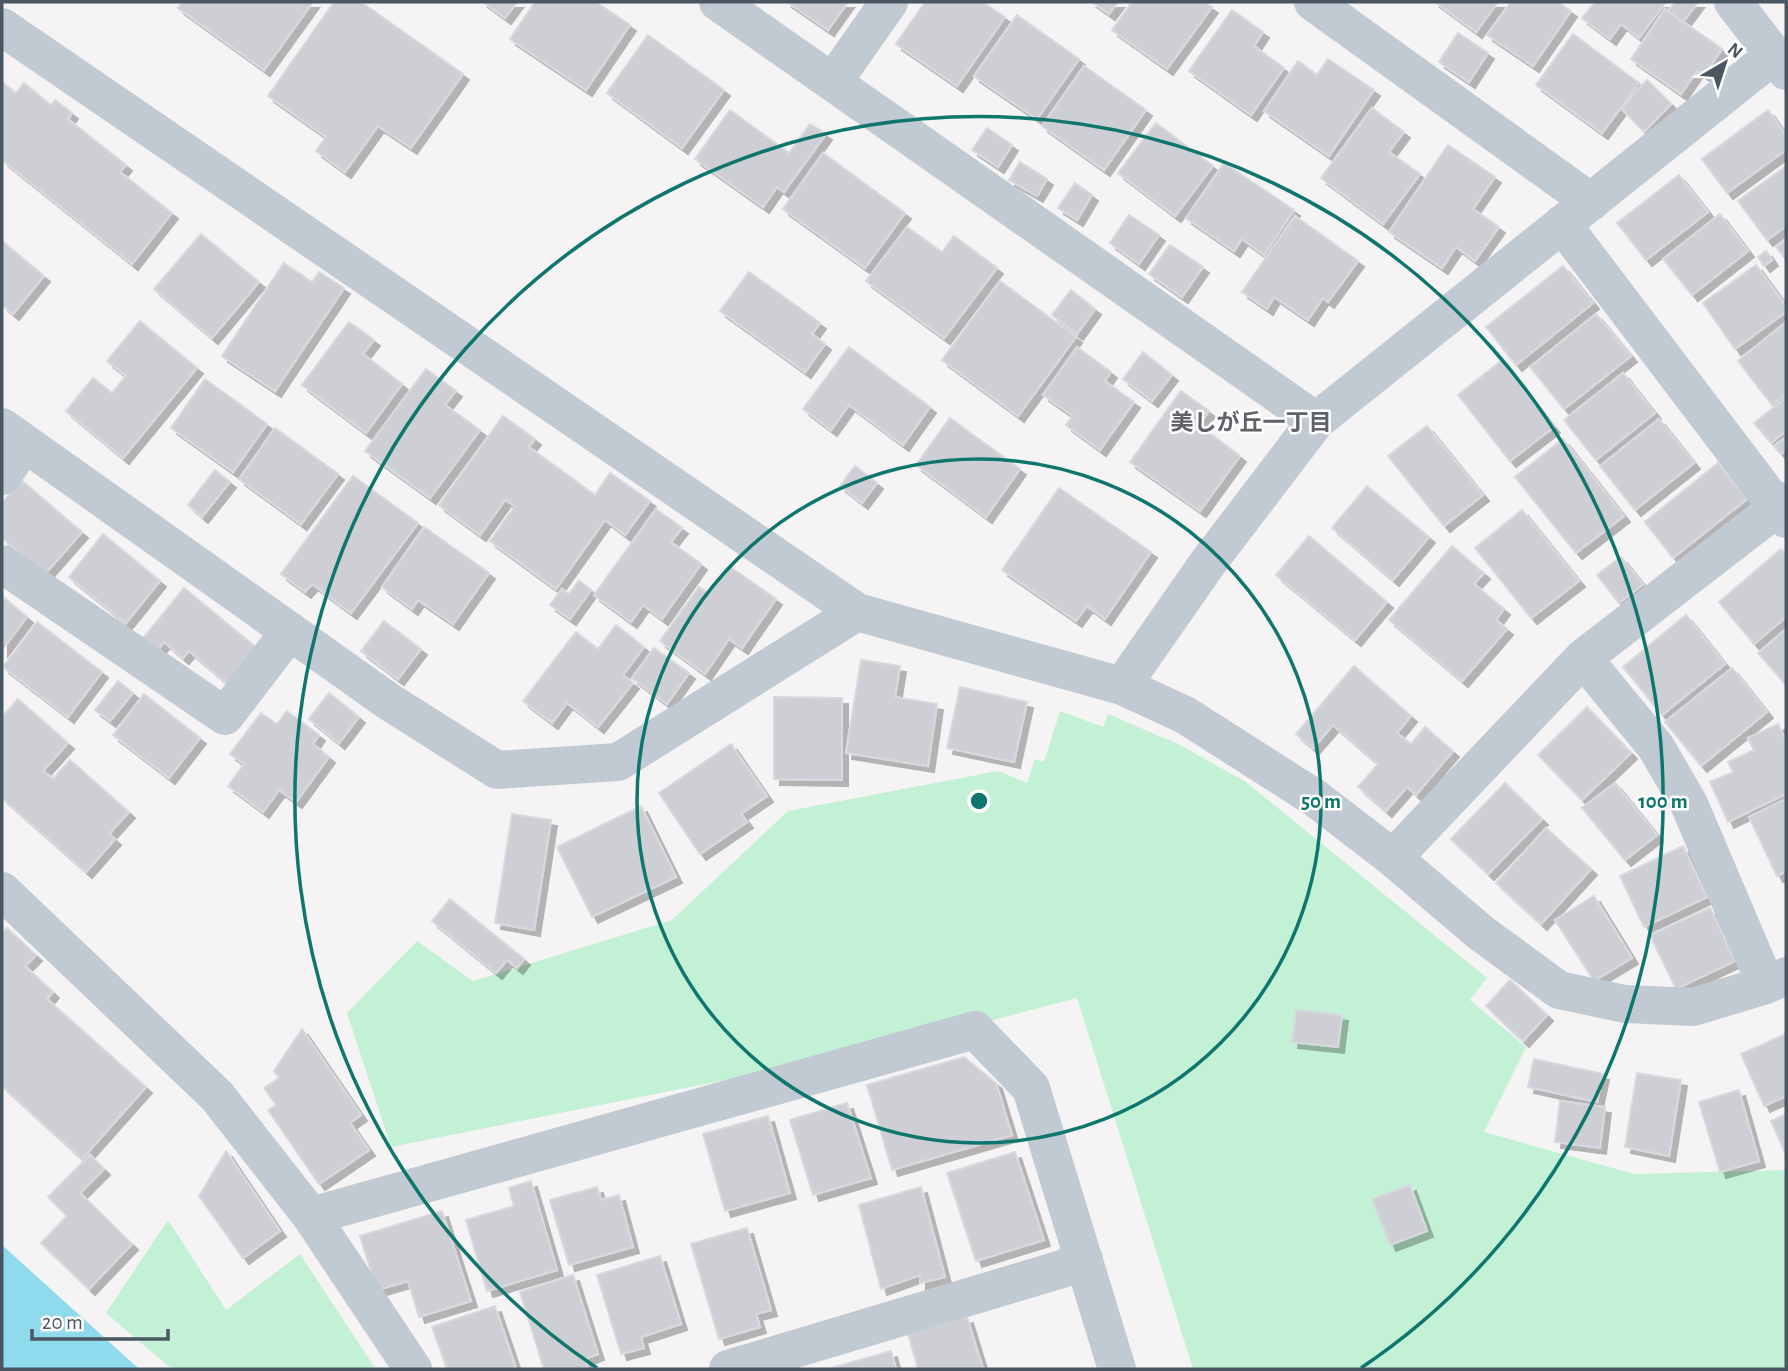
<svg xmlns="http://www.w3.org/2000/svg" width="1788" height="1371" viewBox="0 0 1788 1371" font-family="'Alegreya Sans','Noto Sans JP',sans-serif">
	<defs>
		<filter id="shadow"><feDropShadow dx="6" dy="6" stdDeviation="0" flood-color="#0004"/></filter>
	</defs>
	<rect width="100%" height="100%" fill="#f5f3f3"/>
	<path fill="#c3f1d5" d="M1060 711 1103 727 1108 714 1180 745 1246 782 1487 978 1470 1000 1526 1047 1484 1132 1634 1174 1786 1170V1369H1193L1077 998 895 1046 391 1147 347 1013 417 941 473 981 672 920 788 811 998 771 1027 783 1035 759 1044 762Z
		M168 1220 226 1310 300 1254 375 1368 172 1369 106 1313Z"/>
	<path fill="#90daee" d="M2 1245 139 1369H2Z"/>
	<path fill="#cdcfd5" stroke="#d7d9de" stroke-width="2" filter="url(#shadow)" d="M182 2H313L264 70 178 8Z
		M334 2H361L463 74 411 148 378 126 345 172 316 151 326 137 268 96Z
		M483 2H517L505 18Z
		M535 2H596L630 25 586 90 510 39Z
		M787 2H848L828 30Z
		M925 2H982L1005 17 957 86 896 44Z
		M1092 2H1118L1109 14Z
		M1132 2H1204L1212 7 1167 69 1112 30Z
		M1435 2H1498L1476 32Z
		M1511 2H1558L1571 11 1533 66 1487 35Z
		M1595 2H1666L1639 38 1621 24 1610 39 1582 18Z
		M1675 2H1698L1683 22 1668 11Z
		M1665 9 1722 49 1704 75 1697 71 1681 94 1631 59Z
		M1232 10 1263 32 1254 46 1284 68 1251 115 1189 71Z
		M1017 15 1079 59 1037 119 974 76Z
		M1458 33 1488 53 1469 82 1439 62Z
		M1573 34 1639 83 1602 133 1536 85Z
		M648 35 724 90 682 148 607 93Z
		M1328 59 1374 90 1329 156 1264 111 1298 61 1317 75Z
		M1084 66 1146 110 1104 170 1042 126Z
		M1647 80 1671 104 1644 132 1621 108Z
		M2 82 16 93 24 83 51 105 55 100 72 113 68 119 126 165 120 172 172 213 132 264 2 160Z
		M1372 108 1404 132 1389 152 1420 174 1383 224 1321 178Z
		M730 110 789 153 810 124 826 134 784 192 777 187 763 207 695 159Z
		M1768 110 1786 135V150L1727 193 1702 159Z
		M1156 123 1213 166 1175 216 1118 173Z
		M987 128 1012 145 998 167 972 150Z
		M1448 145 1495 177 1473 209 1499 227 1475 261 1456 247 1442 268 1389 232Z
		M823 153 905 213 865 268 783 209Z
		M1020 162 1047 179 1037 196 1009 180Z
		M1224 163 1294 210 1264 255 1242 239 1234 251 1186 218Z
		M1786 166V226L1767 240 1738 201Z
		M1679 175 1708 212 1646 260 1617 223Z
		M1075 183 1092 195 1077 220 1058 208Z
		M1720 214 1748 251 1692 295 1663 259Z
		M1129 215 1159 235 1139 264 1110 243Z
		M1295 216 1358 261 1328 302 1323 298 1308 320 1274 297 1267 309 1242 292Z
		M907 227 942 252 954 236 997 268 944 338 866 281Z
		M201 234 259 282 212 338 154 289Z
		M1786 239V260L1776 247Z
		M2 241 44 276 13 314 2 305Z
		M1170 245 1203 267 1182 297 1149 274Z
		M1766 251 1772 260 1764 266 1758 257Z
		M284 263 312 282 319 272 344 288 275 391 222 356Z
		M1756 265 1786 306V312L1735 349 1703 303Z
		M1563 266 1593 303 1516 365 1486 327Z
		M749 272 820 323 812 334 825 344 805 372 720 311Z
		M1000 281 1076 337 1018 416 942 360Z
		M1071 290 1095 309 1077 334 1052 315Z
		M1596 314 1631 356 1564 409 1530 367Z
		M140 321 197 368 123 458 66 411 93 378 112 393 126 376 107 361Z
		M349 322 374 340 363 354 402 384 366 433 302 385Z
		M1786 322V394L1772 405 1738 361Z
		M849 347 930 407 903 445 849 405 831 430 803 409Z
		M1077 347 1111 372 1105 381 1134 402 1100 450 1066 425 1073 416 1043 395Z
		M1143 352 1172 375 1152 401 1123 379Z
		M1501 361 1554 427 1510 461 1458 395Z
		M426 369 456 391 445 405 480 430 430 498 365 451Z
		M1623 373 1655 413 1596 460 1564 420Z
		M205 379 267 424 233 472 171 428Z
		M1181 391 1209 411 1199 425 1240 456 1200 511 1130 462Z
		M1786 398V431L1771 443 1754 423Z
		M503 416 535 439 529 447 595 495 610 473 650 501 625 535 605 520 556 589 490 541 515 506 505 500 480 535 439 505Z
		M950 418 1020 469 986 517 916 465Z
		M1659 419 1694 463 1635 510 1600 466Z
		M1427 426 1483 495 1444 526 1388 456Z
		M275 428 338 474 301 524 239 479Z
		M1786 437V450L1781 454 1774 446Z
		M1563 439 1624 516 1576 553 1515 477Z
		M1718 463 1747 499 1673 558 1645 522Z
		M855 466 877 483 862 503 840 486Z
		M215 470 230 482 202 517 188 505Z
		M353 476 418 523 351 613 312 584 305 592 281 574Z
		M21 480 82 532 45 574 2 538V503Z
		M1367 486 1429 537 1393 580 1332 528Z
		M1059 488 1151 552 1105 619 1087 606 1076 621 1002 570Z
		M656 509 682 528 671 542 701 564 662 619 643 605 631 622 594 595Z
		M1522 510 1579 581 1531 618 1475 548Z
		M424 527 489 573 453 624 418 600 412 609 382 587Z
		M103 534 160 581 126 623 69 577Z
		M1309 536 1387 602 1355 640 1276 575Z
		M1452 546 1484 573 1474 584 1504 609 1496 620 1507 629 1462 681 1389 620Z
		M1781 549 1786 554V617L1754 644 1719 602Z
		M1621 557 1643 584 1619 603 1597 575Z
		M729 566 776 599 742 648 729 639 705 674 660 641 699 587 709 594Z
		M579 580 591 590 570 619 550 605 562 589 569 594Z
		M184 588 257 648 228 684 189 651 183 658 164 642 155 654 140 642Z
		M2 596 27 617 2 650Z
		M1686 615 1725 664 1662 715 1623 667Z
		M384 621 421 649 398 679 361 651Z
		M37 622 102 672 68 717 3 667Z
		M616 625 644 647 623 675 633 683 598 727 567 703 552 723 523 701 576 632 598 649Z
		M1786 629V685L1758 653Z
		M654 648 689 673 667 704 632 678Z
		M861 660 900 666 895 697 937 704 928 766 846 753Z
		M1354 666 1411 716 1397 733 1411 744 1425 727 1453 751 1416 795 1407 787 1386 811 1358 787 1378 764 1333 725 1313 748 1296 734Z
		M1732 668 1767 712 1701 766 1665 722Z
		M118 681 133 693 110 721 95 710Z
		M960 687 1027 702 1014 762 947 748Z
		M329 693 359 717 339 743 309 719Z
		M144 694 200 738 169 778 113 735Z
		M774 697 842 698V780L774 779Z
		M18 699 68 743 43 771 53 779 70 760 129 812 109 834 115 839 86 872 2 798 4 792 2 790V717Z
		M1587 707 1631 753 1582 800 1538 755Z
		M287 711 319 735 313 744 329 757 296 802 279 790 263 812 228 786 244 764 230 754 261 713 277 724Z
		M1778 724 1786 742V794L1728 822 1710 782 1733 772 1728 762 1754 750 1748 738Z
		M731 744 767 796 741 814 747 822 700 854 659 793Z
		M1505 783 1542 819 1488 874 1451 839Z
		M1615 783 1657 835 1625 860 1582 808Z
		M1786 799V871L1777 876 1749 817Z
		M641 806 676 877 592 917 557 847Z
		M512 814 551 820 534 930 495 923Z
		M1546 828 1591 869 1541 924 1496 883Z
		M1683 846 1707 897 1644 927 1620 876Z
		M1594 896 1632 958 1594 981 1555 920Z
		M450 899 524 959 517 968 507 960 496 973 432 921Z
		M1710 908 1735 961 1676 989 1650 935Z
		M7 928 36 955 25 966 53 992 47 999 146 1087 82 1159 2 1086V933Z
		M1510 980 1547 1015 1523 1041 1486 1006Z
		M1296 1010 1342 1015 1338 1047 1292 1042Z
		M302 1029 361 1115 350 1123 369 1150 319 1184 268 1110 276 1105 264 1088 279 1078 274 1071Z
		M1786 1034V1096L1764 1106 1741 1054Z
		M964 1057 996 1083 1012 1135 892 1170 867 1085Z
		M1534 1059 1603 1074 1597 1102 1528 1087Z
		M1637 1073 1681 1080 1669 1156 1625 1147Z
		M1739 1090 1759 1161 1720 1172 1699 1102Z
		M1560 1101 1605 1107 1600 1148 1555 1142Z
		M847 1103 871 1178 813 1195 790 1120Z
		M1786 1114V1155L1771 1121Z
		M768 1116 790 1193 725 1211 703 1134Z
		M226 1151 280 1231 243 1258 199 1196Z
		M1015 1152 1044 1240 976 1261 947 1173Z
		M90 1155 104 1169 80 1193 132 1244 89 1289 41 1243 67 1216 48 1197Z
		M531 1181 557 1270 487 1291 466 1220 514 1206 509 1188Z
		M1410 1185 1427 1231 1390 1245 1372 1199Z
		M597 1187 601 1200 619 1195 633 1247 569 1265 550 1200Z
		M921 1187 945 1277 920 1283V1275L881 1289 859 1205Z
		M442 1211 471 1301 419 1317 408 1281 377 1290 360 1236Z
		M747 1228 771 1310 756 1314 760 1327 719 1339 691 1244Z
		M660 1256 681 1324 641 1337 644 1348 621 1354 597 1275Z
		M573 1275 598 1354 585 1359 588 1369H544L520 1292Z
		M495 1306 516 1368 447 1369 432 1327Z
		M967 1317 983 1369H918L908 1334Z
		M891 1351 896 1369H828Z"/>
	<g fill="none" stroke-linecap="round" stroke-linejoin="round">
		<path stroke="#c1cad2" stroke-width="38" d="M718 2 1316 421
			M1313 2 1591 202
			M1733 2 1786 71
			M2 27 857 612 1122 686 1185 715 1315 798 1393 858 1481 933 1559 990 1625 1004 1693 1007 1766 985 1786 976
			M833 82 889 2
			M1562 224 1786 519
			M2 427 388 701 497 770 618 762 857 612
			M2 476 25 444
			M2 564 225 716 290 631
			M1583 658 1656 747 1689 804 1766 985
			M1122 686 1207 564 1316 421 1774 55
			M1393 858 1583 658 1786 501
			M2 891 217 1096 311 1216 413 1369
			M311 1216 975 1030 1031 1088 1117 1369
			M728 1369 1062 1269 1084 1259"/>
	</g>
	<g fill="none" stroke="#0f766e" stroke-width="3.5">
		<circle cx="979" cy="801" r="342"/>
		<path d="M597 1368A684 684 0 1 1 1361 1368"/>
	</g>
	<g text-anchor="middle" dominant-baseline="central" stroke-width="5" stroke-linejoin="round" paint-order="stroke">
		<g font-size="23" font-weight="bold" fill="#5f6368" stroke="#fff">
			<text x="1251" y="423">美しが丘一丁目</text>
		</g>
	</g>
	<circle cx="979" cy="801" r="10" fill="#0f766e" stroke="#fff" stroke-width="3.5"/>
	<g font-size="21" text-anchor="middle" font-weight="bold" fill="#0f766e" stroke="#fff" stroke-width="5" stroke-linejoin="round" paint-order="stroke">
		<text x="1321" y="808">50 m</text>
		<text x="1663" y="808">100 m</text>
	</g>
	<rect width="1788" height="1371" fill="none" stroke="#4a5661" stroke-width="7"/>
	<g transform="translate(1725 63) rotate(39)" stroke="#ffffff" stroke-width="5" paint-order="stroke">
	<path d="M0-5L12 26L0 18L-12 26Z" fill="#4a5661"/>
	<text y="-10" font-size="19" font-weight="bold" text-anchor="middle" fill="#4a5661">N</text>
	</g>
	<path d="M32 1329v10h136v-10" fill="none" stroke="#4a5661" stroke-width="3.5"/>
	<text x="42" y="1329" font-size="21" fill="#4a5661" stroke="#ffffff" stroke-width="5" paint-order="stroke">20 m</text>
</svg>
